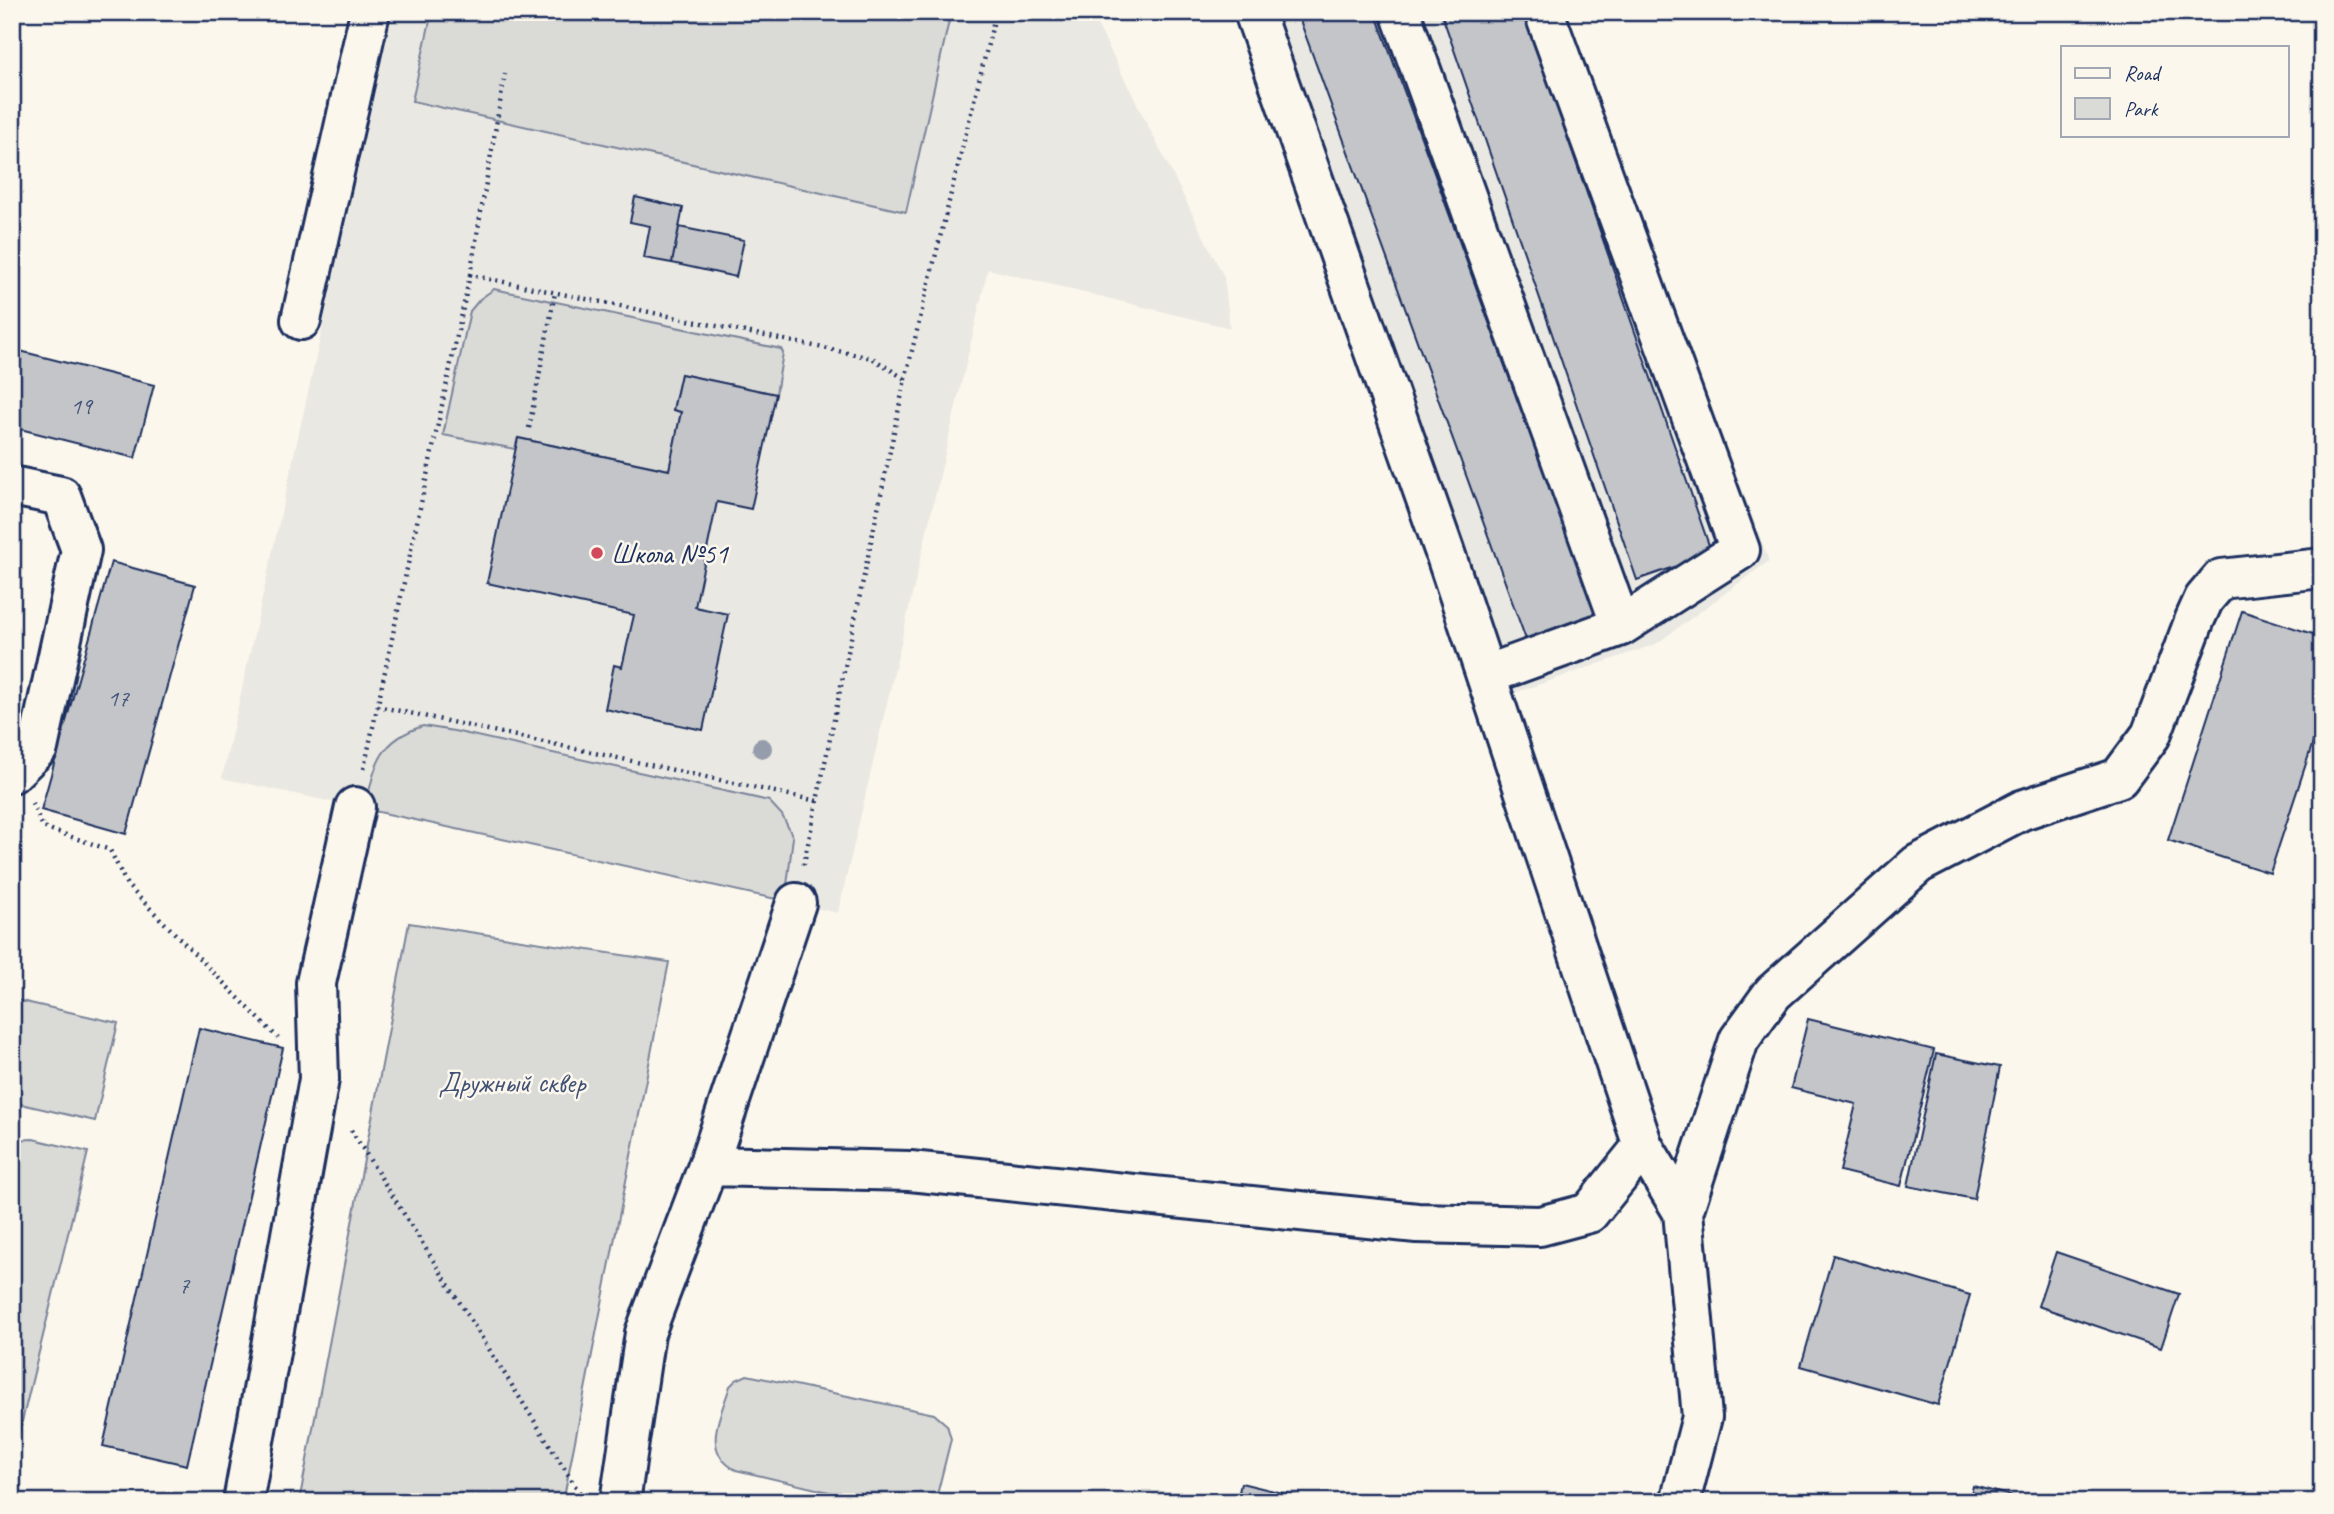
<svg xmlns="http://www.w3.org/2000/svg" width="2334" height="1514" viewBox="0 0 2334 1514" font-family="Caveat,sans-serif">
	<rect width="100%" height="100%" fill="#fbf7ec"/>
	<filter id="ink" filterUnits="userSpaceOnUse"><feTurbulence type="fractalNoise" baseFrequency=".0143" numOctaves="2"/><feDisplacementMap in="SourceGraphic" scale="14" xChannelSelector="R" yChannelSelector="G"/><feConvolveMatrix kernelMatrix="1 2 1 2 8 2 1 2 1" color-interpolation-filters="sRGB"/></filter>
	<g filter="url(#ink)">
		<path fill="#eae8e2" d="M393 12H1091L1224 277 1230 328 988 269 838 913 222 778Z
			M1270 12H1562L1769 561 1656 644 1512 694Z"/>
		<path fill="#dadad7" stroke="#7a849a" stroke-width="2" d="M432 12H951L906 212 412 101Z
			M494 289 781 349 783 353 776 394 681 374 673 410 681 412 669 470 518 438 515 449 443 435 470 311 480 299Z
			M423 726 454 731 769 801 782 815 793 837 785 901 365 809C375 767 377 741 423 726Z
			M409 923 669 962 563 1502H299Z
			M12 999 118 1023 95 1121 12 1102Z
			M33 1139 88 1152 16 1446 12 1445V1140Z
			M747 1375 934 1414 947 1425 951 1439 936 1499 933 1502H871L736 1470C700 1451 721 1416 730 1386L736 1380Z"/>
		<path fill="#c3c5c9" stroke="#1b2f5e" stroke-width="2" d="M1297 12H1375L1598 619 1528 645Z
			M1441 12H1524L1712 554 1637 580Z
			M635 197 683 208 672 263 644 258 650 226 630 222Z
			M679 227 744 240 736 277 672 263Z
			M12 349 154 385 135 458 12 427Z
			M681 374 776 394 751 509 717 502 695 607 728 614 703 730 605 709 614 665 622 667 634 615 487 583 518 438 669 470 681 412 673 410Z
			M111 562 195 585 126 834 41 810Z
			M2242 611 2322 637V715L2270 873 2168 840Z
			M1808 1019 1934 1050 1901 1186 1840 1171 1856 1104 1791 1088Z
			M199 1028 283 1048 187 1465 103 1446Z
			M1936 1054 2000 1067 1974 1199 1908 1186Z
			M2056 1252 2179 1294 2161 1348 2038 1306Z
			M1833 1255 1970 1295 1938 1405 1801 1366Z
			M1241 1483 1319 1502H1237Z
			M1973 1486 2027 1500V1502H1969Z"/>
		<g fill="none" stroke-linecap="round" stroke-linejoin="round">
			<defs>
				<path id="minor" d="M1254 12 1444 550 1643 1146 1683 1212 1702 1417 1680 1502
					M1400 12 1621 626 1486 675
					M1544 12 1740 550 1621 626
					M301 320 370 12
					M12 486 61 496 81 550 38 748 12 773
					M708 1166 910 1171 1417 1223 1540 1226 1589 1213 1643 1146
					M1683 1212 1739 1040 1773 993 1918 864 2022 810 2119 778 2151 735 2195 619 2204 599 2221 579 2322 568
					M243 1502 319 1079 316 983 355 807
					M620 1502 645 1333 708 1166 796 903"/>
			</defs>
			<use href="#minor" stroke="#1b2f5e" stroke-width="44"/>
			<path stroke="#1b2f5e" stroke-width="4.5" stroke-dasharray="2 5" stroke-linecap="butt" d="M470 275 505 74
				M905 379 996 12
				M529 428 555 293
				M377 706 817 801
				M364 769 470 275 872 358 905 379 803 868
				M32 803 43 827 110 850 127 885 278 1038
				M351 1130 581 1495"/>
			<use href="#minor" stroke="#fbf7ec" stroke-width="38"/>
		</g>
		<circle fill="#959cab" cx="762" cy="748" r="10"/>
	</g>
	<circle fill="#d1495b" stroke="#fbf7ec" stroke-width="2.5" cx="597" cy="553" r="7"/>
	<g text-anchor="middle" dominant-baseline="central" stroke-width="5" stroke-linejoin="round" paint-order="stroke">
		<g font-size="24" fill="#455479">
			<text x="81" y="406">19</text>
			<text x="118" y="698">17</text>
			<text x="184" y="1285">7</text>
		</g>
		<g font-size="28" fill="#1b2f5e" stroke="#fbf7ec" text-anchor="start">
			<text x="611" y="553">Школа №51</text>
		</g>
		<g font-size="28" fill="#415176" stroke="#fbf7ec">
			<text x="512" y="1082">Дружный сквер</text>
		</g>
	</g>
	<rect width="2334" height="1514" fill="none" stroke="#fbf7ec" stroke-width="42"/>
	<rect x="21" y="21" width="2292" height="1472" fill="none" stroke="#1b2f5e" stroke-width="2.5" filter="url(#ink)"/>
	<rect x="2061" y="46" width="228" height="91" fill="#fbf7ec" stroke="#a1a7b3" stroke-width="2"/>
	<rect x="2075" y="68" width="35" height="10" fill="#fbf7ec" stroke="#a1a7b3" stroke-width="2"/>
	<text x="2124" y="80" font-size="21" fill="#1b2f5e">Road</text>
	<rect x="2075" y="98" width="35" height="21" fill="#dadad7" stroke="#a1a7b3" stroke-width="2"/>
	<text x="2124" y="116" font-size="21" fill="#1b2f5e">Park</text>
</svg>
